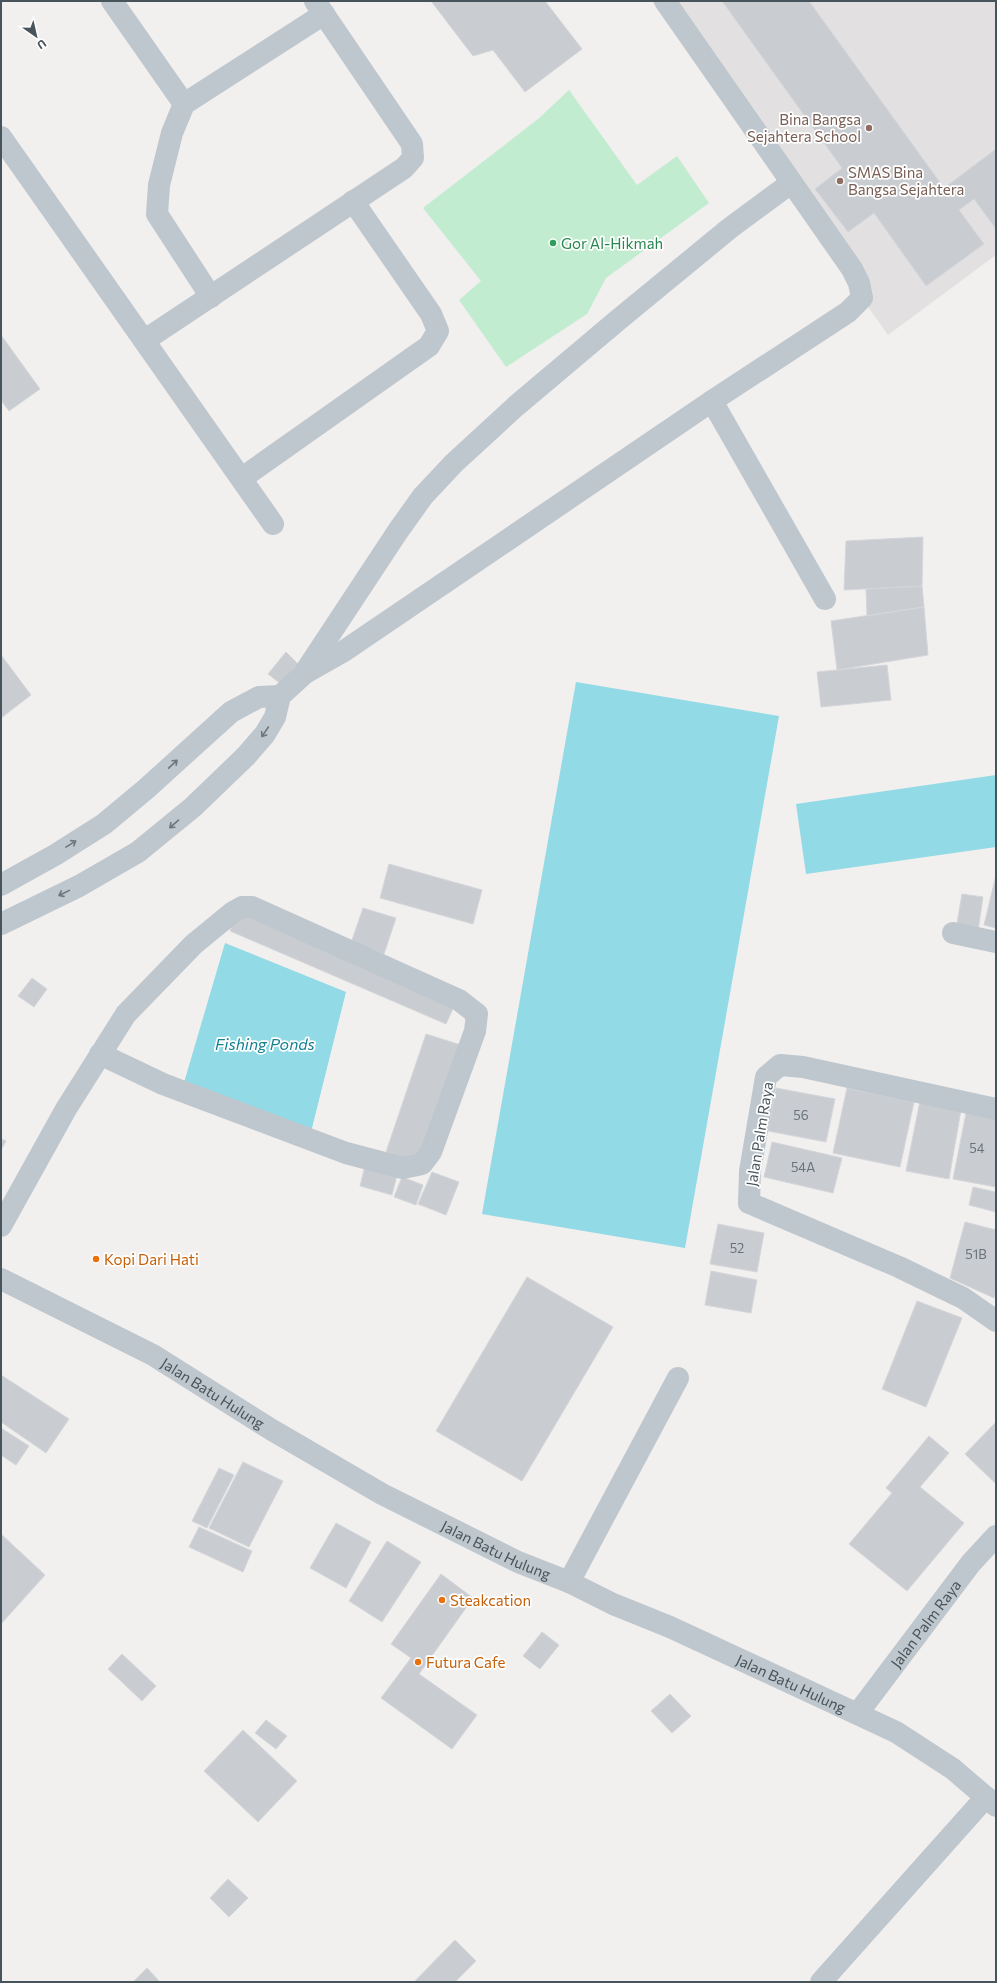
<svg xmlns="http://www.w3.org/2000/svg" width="997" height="1983" viewBox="0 0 997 1983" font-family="Commissioner,sans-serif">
	<rect width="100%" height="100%" fill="#f2efef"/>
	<path fill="#e2e0e1" d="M652 1H996V255L888 335Z"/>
	<path fill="#c1eccf" d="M569 90 637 185 677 156 709 203 606 278 587 314 506 367 459 300 481 281 423 208 538 119Z"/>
	<path fill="#91dae6" d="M576 682 779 716 685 1248 482 1214Z
		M996 775V847L806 874 796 804Z
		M225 943 346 992 311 1132 183 1086Z"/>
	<path fill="#c9cdd1" stroke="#d4d6da" d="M431 1H545L582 49 525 92 493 50 473 56Z
		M722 1H809L944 188 996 149V229L974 199 959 210 984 244 926 286 874 213 848 232 815 189 842 168Z
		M1 335 40 389 9 411 1 400Z
		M923 537 922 586 844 590 846 541Z
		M922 586 924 607 867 616 866 589Z
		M924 607 928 655 837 670 831 621Z
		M286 652 298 664 281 684 268 674Z
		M1 655 31 695 1 718Z
		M887 665 891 700 821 707 817 672Z
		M389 864 482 890 473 924 380 898Z
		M996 875V928L984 925Z
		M962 894 983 897 978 931 956 929Z
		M363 908 396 918 384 954 351 943Z
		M240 909 456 1002 446 1024 230 931Z
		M32 978 47 989 34 1007 18 996Z
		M426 1034 461 1045 420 1163 386 1152Z
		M776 1088 835 1099 826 1142 768 1131Z
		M847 1088 914 1102 900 1167 833 1153Z
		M920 1101 961 1110 949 1179 906 1171Z
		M966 1113 996 1118V1187L953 1179Z
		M1 1139 6 1141 1 1150Z
		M772 1142 842 1158 833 1193 764 1177Z
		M365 1166 397 1175 392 1195 360 1186Z
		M432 1172 459 1182 446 1215 418 1204Z
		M402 1177 423 1185 416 1205 394 1197Z
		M973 1187 996 1192V1212L969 1205Z
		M965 1222 996 1230V1291L994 1298 950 1278Z
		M718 1224 764 1233 757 1272 710 1264Z
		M711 1271 757 1280 751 1313 705 1305Z
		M527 1277 613 1327 522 1481 436 1431Z
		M917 1301 962 1318 926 1407 882 1389Z
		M1 1375 69 1419 46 1453 1 1422Z
		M996 1422V1484L965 1454Z
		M1 1428 29 1446 16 1465 1 1455Z
		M929 1436 949 1453 920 1487 964 1523 907 1591 849 1544 892 1493 886 1488Z
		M243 1462 283 1481 249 1547 209 1528Z
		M219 1468 234 1475 207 1528 192 1521Z
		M336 1523 371 1542 346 1588 310 1568Z
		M199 1527 252 1551 243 1572 189 1547Z
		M1 1534 45 1575 1 1624Z
		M387 1541 421 1562 382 1622 349 1601Z
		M441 1574 473 1598 419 1674 477 1715 452 1749 381 1698 411 1658 391 1644Z
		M542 1632 559 1645 540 1669 523 1656Z
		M122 1654 156 1686 142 1701 108 1669Z
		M670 1694 691 1716 672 1733 651 1711Z
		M266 1720 287 1736 276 1749 255 1733Z
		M243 1730 297 1781 258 1822 204 1771Z
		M228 1879 248 1898 229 1917 210 1898Z
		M455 1940 476 1961 455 1982H414Z
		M147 1968 160 1982H133Z"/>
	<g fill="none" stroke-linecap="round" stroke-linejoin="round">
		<g stroke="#bec7cd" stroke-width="22">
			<path d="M112 1 184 104"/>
			<path d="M1 137 273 524"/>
			<path d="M211 297 157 214 159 185 172 133 184 104 324 14"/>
			<path d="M145 340 404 168 413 158 412 144 315 1"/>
			<path d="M712 401 825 599"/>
			<path d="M242 478 429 346 438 331 431 314 353 201"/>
			<path d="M307 672 344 651 712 401 848 312 862 298 859 283 852 269 665 1"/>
			<path d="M1 885 55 855 104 824 146 789 231 712 259 697 280 696"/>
			<path d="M1 924 79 886 138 852 193 807 246 756 265 734 275 717 280 696 303 675 398 531 423 496 454 463 516 406 618 320 730 228 791 183"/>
			<path d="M953 933 996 942"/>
			<path d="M996 1109 803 1067 780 1065 766 1077 750 1171 749 1203 899 1267 963 1298 996 1321"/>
			<path d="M1 1226 66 1109 126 1014 194 944 233 912 242 907H252L459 1000 477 1014 475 1031 431 1152 422 1164 403 1168 346 1153 163 1084 100 1054"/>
			<path id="s1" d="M1 1279 153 1355 272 1430 382 1494 518 1562 569 1582 613 1604 670 1627 896 1732 953 1769 996 1806"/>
			<path d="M569 1582 678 1378"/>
			<path id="s2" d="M858 1713 971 1563 996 1536"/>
			<path d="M821 1982 986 1797"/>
		</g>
	</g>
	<defs><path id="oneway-shaft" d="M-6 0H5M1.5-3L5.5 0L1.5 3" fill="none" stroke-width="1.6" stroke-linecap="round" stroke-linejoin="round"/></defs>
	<g stroke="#6b767d">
		<use href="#oneway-shaft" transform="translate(265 732) rotate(124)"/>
		<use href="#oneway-shaft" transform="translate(173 764) rotate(-43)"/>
		<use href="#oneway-shaft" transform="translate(174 824) rotate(139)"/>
		<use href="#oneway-shaft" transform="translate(71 844) rotate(-32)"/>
		<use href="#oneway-shaft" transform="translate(64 893) rotate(154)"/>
	</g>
	<g fill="#8d6e63" stroke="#fff" stroke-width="1.5">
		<circle cx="869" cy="128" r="4"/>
		<circle cx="840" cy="181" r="4"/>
	</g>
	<circle fill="#2e9e5b" stroke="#fff" stroke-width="1.5" cx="553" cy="243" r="4"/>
	<g fill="#e8710a" stroke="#fff" stroke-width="1.5">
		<circle cx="96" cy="1259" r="4"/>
		<circle cx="442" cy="1600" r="4"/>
		<circle cx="418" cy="1662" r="4"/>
	</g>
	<g text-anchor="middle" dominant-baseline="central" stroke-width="3.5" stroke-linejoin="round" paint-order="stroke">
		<g font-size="13" fill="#687278">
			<text x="801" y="1115">56</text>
			<text x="977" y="1148">54</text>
			<text x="803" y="1167">54A</text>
			<text x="737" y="1248">52</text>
			<text x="976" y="1254">51B</text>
		</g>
		<g font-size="15" fill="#785e54" stroke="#fff" text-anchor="end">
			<text x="861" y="119">Bina Bangsa<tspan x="861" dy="17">Sejahtera School</tspan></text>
			<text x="848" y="172" text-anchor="start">SMAS Bina<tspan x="848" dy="17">Bangsa Sejahtera</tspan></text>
		</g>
		<g font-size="15" fill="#27864d" stroke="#fff" text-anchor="start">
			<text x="561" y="243">Gor Al-Hikmah</text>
		</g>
		<g font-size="15" fill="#48545b" stroke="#fff">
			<text transform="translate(759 1134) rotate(-81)">Jalan Palm Raya</text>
			<text stroke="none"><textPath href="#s1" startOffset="241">Jalan Batu Hulung</textPath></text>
			<text stroke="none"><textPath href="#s1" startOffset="565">Jalan Batu Hulung</textPath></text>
			<text stroke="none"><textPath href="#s2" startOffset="112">Jalan Palm Raya</textPath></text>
			<text stroke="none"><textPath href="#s1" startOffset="889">Jalan Batu Hulung</textPath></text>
		</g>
		<g font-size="15" fill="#c56008" stroke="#fff" text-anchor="start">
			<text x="104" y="1259">Kopi Dari Hati</text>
			<text x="450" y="1600">Steakcation</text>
			<text x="426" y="1662">Futura Cafe</text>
		</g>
		<g font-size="16" font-style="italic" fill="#168093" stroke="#fff">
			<text x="265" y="1043">Fishing Ponds</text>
		</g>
	</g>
	<rect width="997" height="1983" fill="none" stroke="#48545b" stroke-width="4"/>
	<g transform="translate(36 36) rotate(146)" stroke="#ffffff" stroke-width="3" paint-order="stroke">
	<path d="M0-3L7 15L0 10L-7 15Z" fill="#48545b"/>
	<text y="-6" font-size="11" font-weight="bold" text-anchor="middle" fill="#48545b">U</text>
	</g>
</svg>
